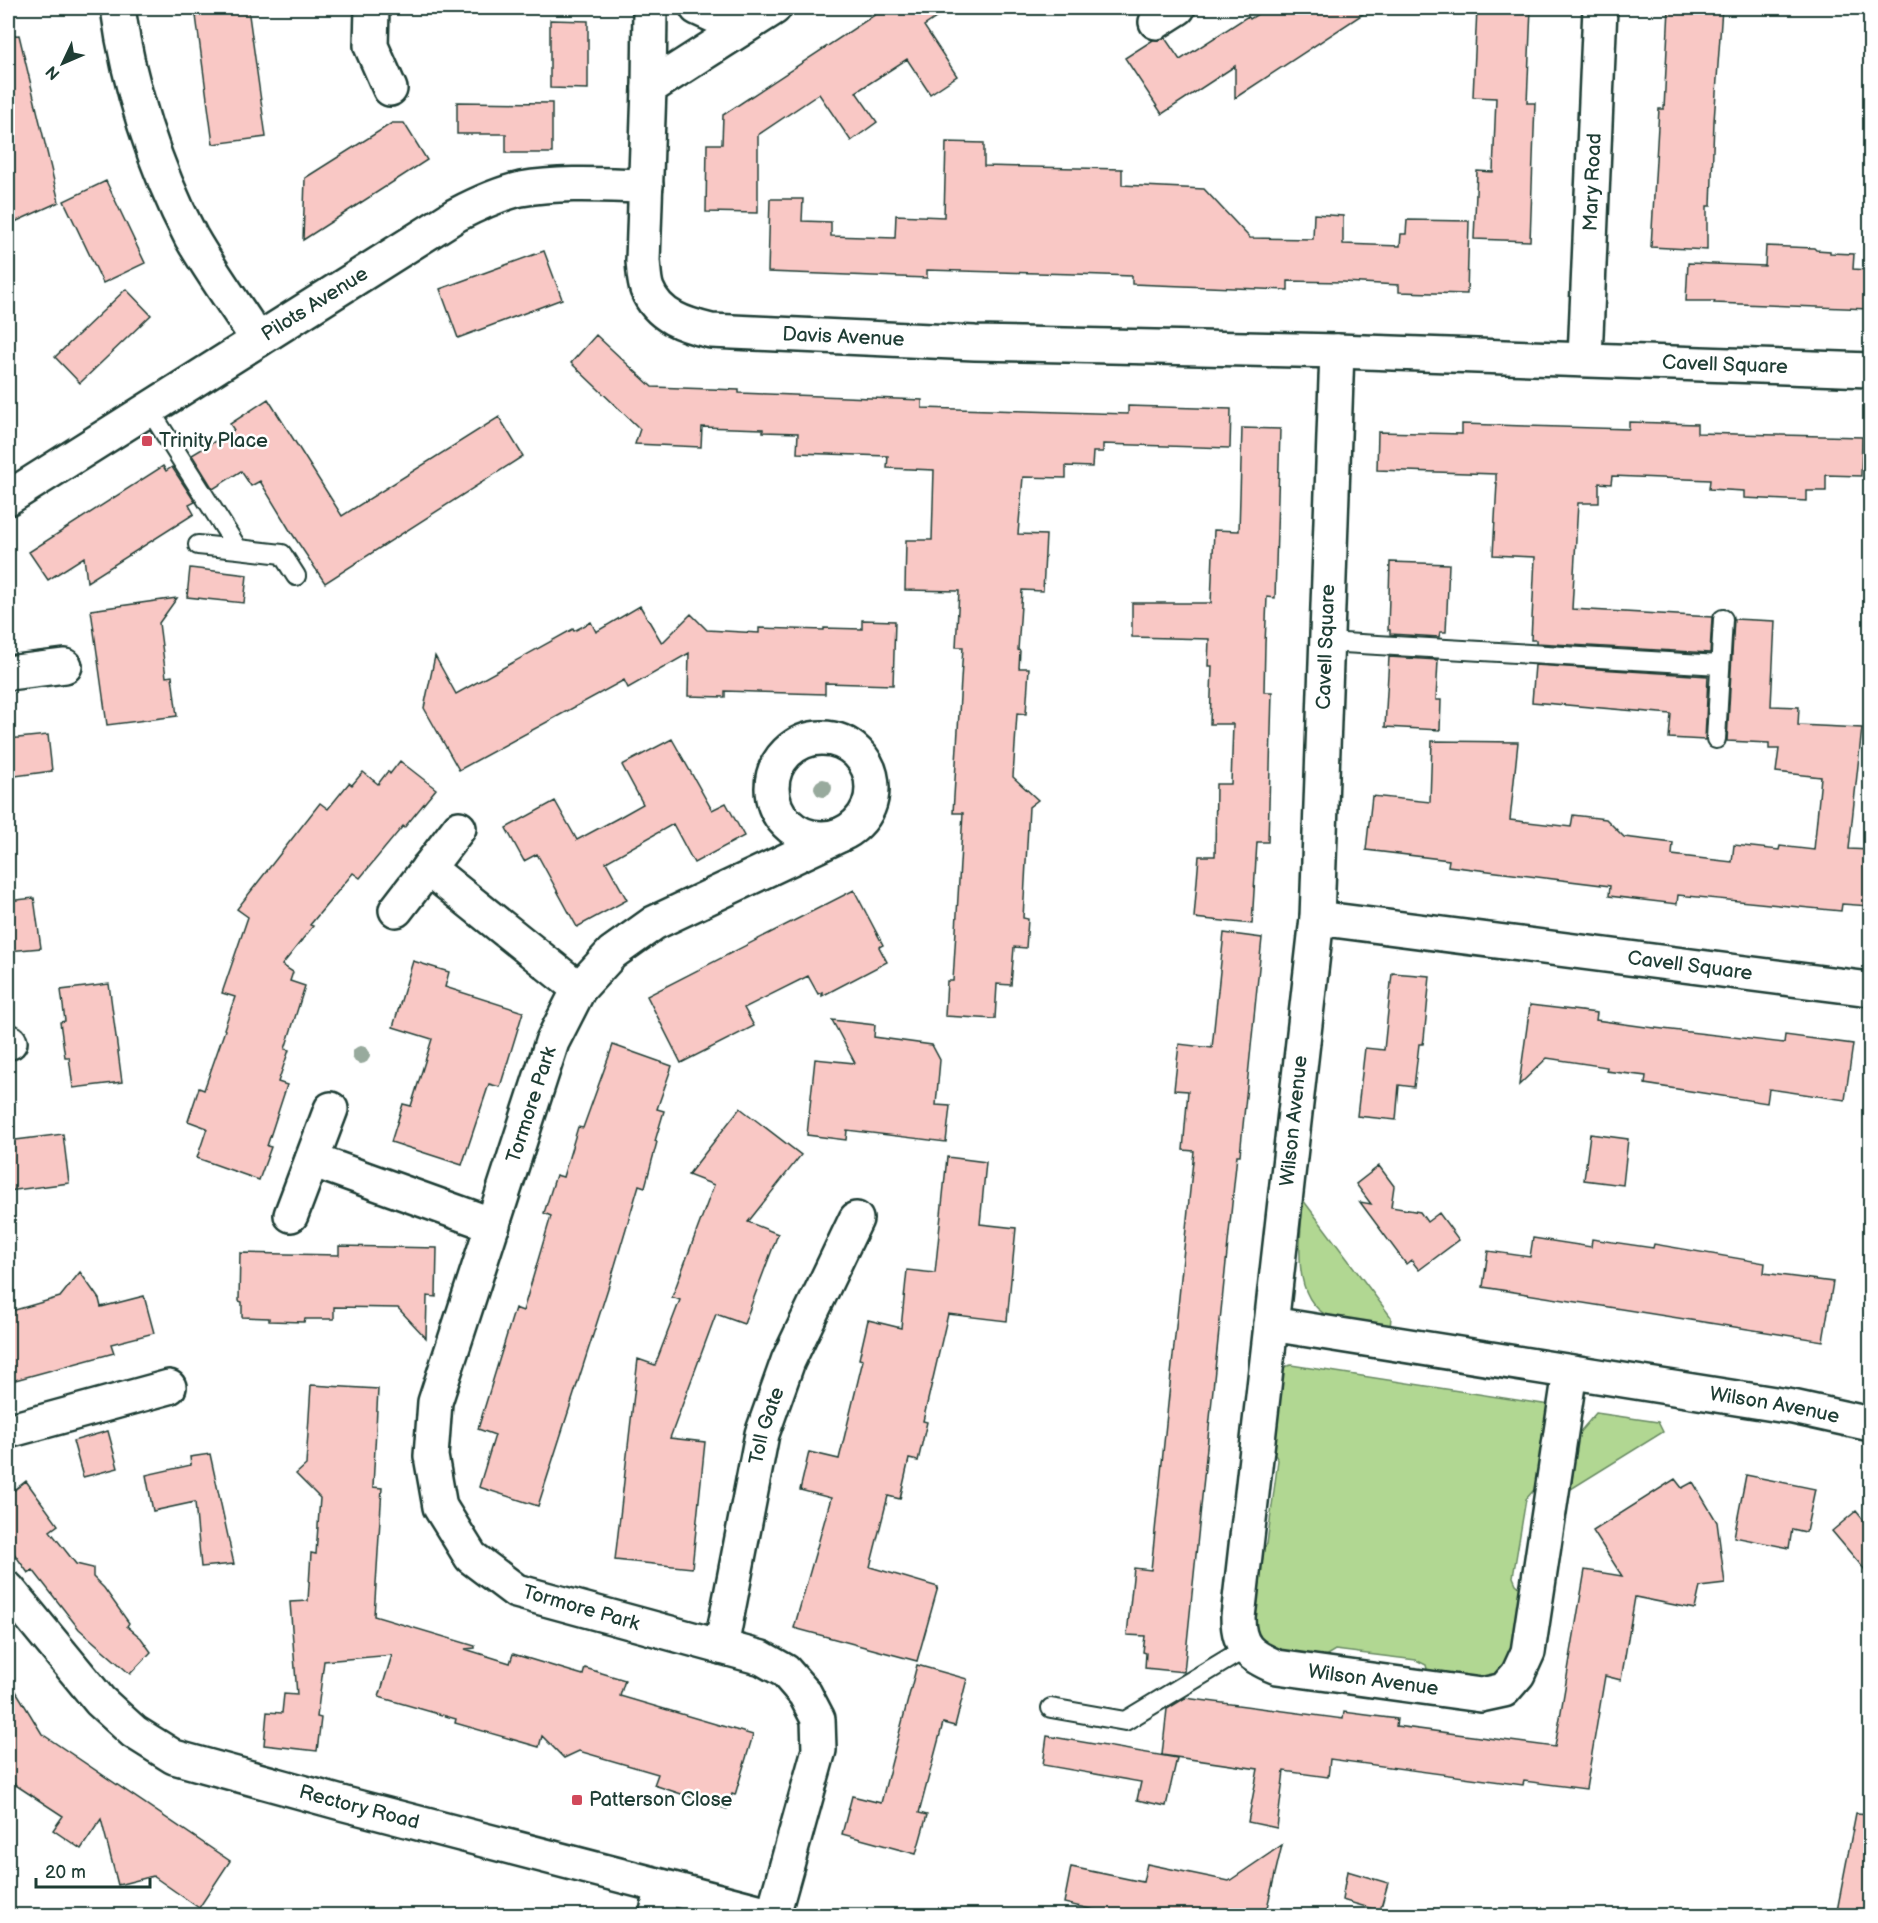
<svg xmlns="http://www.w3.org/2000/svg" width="1878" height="1923" viewBox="0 0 1878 1923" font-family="'Balsamiq Sans',sans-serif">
	<rect width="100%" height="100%" fill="#fff"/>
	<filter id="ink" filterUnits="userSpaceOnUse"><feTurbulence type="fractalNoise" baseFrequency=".0167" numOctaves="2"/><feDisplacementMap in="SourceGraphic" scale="12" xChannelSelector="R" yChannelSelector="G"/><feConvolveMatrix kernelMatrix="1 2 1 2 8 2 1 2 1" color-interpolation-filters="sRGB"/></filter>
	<g filter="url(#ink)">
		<path fill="#b1d792" stroke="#688a63" stroke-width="1.5" d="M1303 1200 1391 1317 1390 1329C1372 1326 1352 1324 1335 1319 1288 1303 1301 1238 1303 1200Z
			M1291 1365 1549 1405 1542 1488 1533 1491 1526 1499 1513 1577 1516 1584 1524 1591 1510 1666 1491 1682 1429 1677 1426 1665 1416 1660 1335 1650 1325 1656 1317 1664 1267 1655 1246 1613 1261 1552 1267 1544 1278 1460 1273 1451 1278 1375 1284 1367Z
			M1596 1413 1658 1422 1663 1432 1571 1489 1577 1435Z"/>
		<path fill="#f9c8c5" stroke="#1f3d34" stroke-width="1.5" d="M195 8H248L266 137 213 144Z
			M885 8H951L924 26 957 76 930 94 907 59 856 92 877 122 851 141 819 94 758 135V213L706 212 707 144H722L723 115Z
			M1267 8H1372L1235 98V66L1162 114 1125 58 1153 40 1165 38 1180 60 1248 16 1250 19Z
			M1477 8H1531L1527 103H1535L1530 241 1474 239 1477 171 1493 172 1496 98 1473 97Z
			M1669 8H1722L1714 121 1711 206H1707V250L1651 247 1659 109H1664Z
			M550 20 588 21V89L550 88Z
			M19 35 59 202 8 225V36Z
			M457 102 552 103V153H506V134H457Z
			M392 123H404L427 160 303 240 305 178Z
			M946 142 984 143V166L1122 169V185L1204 189 1250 238 1313 239 1314 214 1343 216V244L1400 246 1401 234H1406L1407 220 1469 221 1467 294 1399 292V285L1343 282 1288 281V290L1132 284V276L1075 274 927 270V278L768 272 770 199H803L802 221 831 222V236L895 238 896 215 944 217Z
			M106 181 145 263 103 283 64 201Z
			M1766 246 1814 248 1816 250 1830 251V253L1854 254 1853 269 1868 270 1867 274H1870V309L1714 303 1715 301H1686L1688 263 1765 266Z
			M544 251 562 299 458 338 440 289Z
			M126 289 151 315 80 383 55 357Z
			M596 335 652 387 739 390V393L922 400V408L1128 414V406L1231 409 1230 448 1103 444V452H1093L1092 467 1066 466V478L1023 477 1018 534 1046 535 1043 591 1022 590 1018 650 1020 651 1019 668H1029L1026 714 1017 713 1013 777 1038 800 1029 807 1023 918 1028 919 1026 948 1014 947 1011 985 997 984 995 1019 945 1016 947 981H953L963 813H953L963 647H956L959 591 905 590 906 540H932L934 470 887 468 888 456 797 453 798 433 763 432V429L702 427 701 447 635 444 640 429 571 363Z
			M268 399 342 516 499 417 523 456 325 583 289 529 260 481 251 486 241 471 213 489 192 455 234 430 230 424Z
			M1629 422 1697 424V433L1862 437 1861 476 1826 475V491H1807V501L1744 498V491L1709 489 1710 480 1612 476 1611 484 1599 483V503H1578L1572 609 1712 617 1710 653 1536 643V640H1531L1535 557 1493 555 1497 483H1496V474L1377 470 1378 432 1462 434V424L1629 429Z
			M1242 428 1280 429 1275 598 1267 597 1265 644 1264 692H1272L1268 842H1257L1252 924 1194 918 1199 856H1215L1216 784H1231L1233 724H1210L1212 666H1208L1209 639 1132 637V603H1211L1214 530 1239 531Z
			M163 466 166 471 172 467 195 502 189 505 194 514 87 582 84 557 48 580 29 552Z
			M1390 562 1449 564 1446 632H1440L1439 637 1390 634V630H1388Z
			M190 568 247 575 244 603 187 597Z
			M177 598 159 623 166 677 172 676 177 716 107 725 91 610Z
			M640 606 662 643 691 614 707 630 759 633V628L824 630V628L862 629V620L895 621 893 685 825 683V694L725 691V697L688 696 689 653 628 688 624 680 459 770 424 708 435 656 456 694 573 629 574 631 591 622 596 632Z
			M1734 619 1775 621 1771 706 1799 707 1798 725 1862 728 1849 849 1870 850V906L1842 904 1841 911 1678 895 1677 904 1609 896 1610 886 1448 866 1449 860 1366 850 1372 796 1430 802 1432 741 1518 742 1510 820 1571 827 1573 815 1606 819 1624 837 1673 843 1672 855 1732 862 1734 845 1779 850 1780 846 1814 850 1821 777 1776 772 1779 749H1769V743L1727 741Z
			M1389 657 1438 660 1436 700H1441L1440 730 1385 727Z
			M1535 665 1708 676 1705 740 1669 738 1671 714 1532 702Z
			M48 735 52 771 8 777V739Z
			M672 739 712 810 726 803 744 836 694 863 673 824 606 862 627 900 577 927 537 854 524 861 506 828 555 801 577 840 618 818 643 804 622 765Z
			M400 761 436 789 404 828 403 826 360 878 353 873 310 925 313 926 282 965 293 972 290 981 305 986 285 1049 289 1050 278 1082 287 1085 267 1146 271 1147 259 1180 197 1158 207 1128 188 1121 199 1088 204 1090 225 1030 224 1029 235 997 222 993 248 917 237 909 320 803 328 809 349 783 352 785 363 772 378 784 388 771 390 774Z
			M854 890 883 945 879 947 887 962 822 996V992L818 994 808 976 744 1008 754 1026 681 1063 647 996Z
			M34 898 41 948 8 951V901Z
			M1224 933 1262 938 1240 1155H1237L1184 1672 1145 1668 1146 1653 1143 1652 1145 1636 1127 1635 1134 1568 1151 1570 1194 1151 1183 1150 1188 1091 1174 1090 1179 1044 1212 1048Z
			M413 961 449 972 445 987 523 1012 500 1087 489 1084 462 1165 391 1142 403 1104 411 1106 432 1039 393 1027Z
			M1392 973 1430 976 1424 1039 1423 1044H1419L1414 1087 1399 1085 1396 1120 1357 1116 1365 1048 1384 1050Z
			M109 984 122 1082 73 1088 69 1057H65L60 1022 65 1021 61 990Z
			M1530 1005 1597 1013 1596 1020 1646 1027 1784 1043 1785 1035 1853 1044 1845 1100 1769 1089 1767 1103 1645 1084 1646 1076 1606 1071 1607 1067 1547 1058 1519 1085Z
			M832 1020 875 1025 874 1037 932 1045 940 1060 936 1105 950 1106 946 1142 847 1130 846 1140 807 1135 815 1059 855 1063Z
			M613 1045 672 1066 657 1109 664 1111 655 1141 657 1142 645 1187 639 1185 610 1282 538 1506 479 1487 495 1435 478 1429 515 1308 523 1311 551 1216 544 1213 556 1175 563 1177 578 1127 583 1128Z
			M740 1108 801 1155 748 1222 778 1234 744 1324 716 1314 670 1438 705 1442 692 1568 615 1560 638 1359 655 1365 680 1300 672 1297 714 1185 688 1175Z
			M63 1134 69 1183 8 1191V1141Z
			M1590 1134 1628 1139 1623 1185 1584 1180Z
			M947 1157 986 1162 980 1224 1016 1228 1007 1321 948 1314 923 1421 927 1422 918 1461 909 1459 900 1499 888 1496 870 1567 938 1587 917 1661 794 1628 831 1498 800 1490 809 1452 839 1459 863 1360 859 1359 868 1320 901 1328 907 1270 935 1273Z
			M1379 1166 1394 1186 1391 1207 1420 1212 1427 1222 1439 1213 1459 1240 1419 1270 1411 1260 1406 1264 1360 1202 1371 1204 1356 1184Z
			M1533 1238 1591 1247 1592 1239 1653 1248 1654 1244 1765 1263 1764 1273 1833 1282 1823 1341 1483 1287 1488 1251 1530 1257Z
			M339 1246 437 1248 436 1297 427 1296 426 1338 398 1308 334 1307V1319H305L304 1322 269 1321V1318L242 1317V1302L239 1301 240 1253 339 1255Z
			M80 1272 99 1299 101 1307 144 1296 154 1333 111 1344 114 1353 8 1382V1312L60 1297Z
			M311 1385 378 1389 373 1487 382 1488 374 1616 475 1646V1648L465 1649 510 1663 513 1654 583 1675 585 1668 625 1680 620 1696 753 1735 735 1795 732 1794 727 1809 654 1785 658 1774 579 1751 564 1758 542 1736 539 1747 455 1723 456 1719 379 1697 392 1655 324 1661 317 1717 321 1718 317 1751 264 1745 267 1712 282 1713 284 1694 297 1695 290 1602 308 1601 311 1553 316 1554 320 1498 296 1474 306 1465Z
			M108 1431 118 1468 83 1477 73 1441Z
			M210 1454 234 1564 201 1567 195 1502 153 1511 146 1475 191 1465 190 1457Z
			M1746 1475 1815 1489 1806 1532 1792 1529 1789 1548 1734 1537Z
			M1675 1479 1682 1488 1693 1482 1717 1522 1725 1584 1700 1587 1695 1609 1635 1597 1621 1680 1605 1676 1586 1789 1524 1781 1523 1785 1330 1759 1328 1777 1284 1771 1277 1828 1248 1822 1258 1769 1162 1755 1167 1709 1185 1698 1343 1719 1344 1712 1397 1719 1396 1726 1555 1747 1585 1570 1622 1576 1593 1531Z
			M26 1481 58 1525 50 1531 76 1564 93 1568V1577L104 1588 129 1623 127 1626 141 1638 151 1652 130 1674 79 1629 33 1570 28 1573 8 1545V1495Z
			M1856 1511 1870 1528V1576L1832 1531Z
			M917 1665 967 1679 955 1726 943 1723 919 1813 927 1815 916 1854 842 1834 852 1796 881 1803Z
			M8 1678 42 1734 230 1861 199 1908 153 1876 118 1885 101 1819 81 1849 53 1830 63 1816 8 1780Z
			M1047 1736 1177 1758 1166 1806 1137 1800 1141 1782 1043 1765Z
			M1856 1813 1870 1814V1916H1836Z
			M1282 1845 1265 1916H1120L1064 1903 1071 1867 1143 1882 1147 1864 1229 1881Z
			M1347 1871 1388 1883 1380 1911 1342 1900Z"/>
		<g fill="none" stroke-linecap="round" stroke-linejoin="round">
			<defs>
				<path id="service" d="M149 409 238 549 282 554 296 576
					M198 545 238 549
					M1326 642 1720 665
					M1716 739 1723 619
					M1051 1708 1125 1721 1246 1648"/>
				<g id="minor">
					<path d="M118 8C128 83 155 169 191 237 211 272 236 306 258 340"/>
					<path d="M372 8 371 46 390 89"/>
					<path id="s1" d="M650 8 649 88 643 261C644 270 644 281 647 289 658 317 685 325 711 331L975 343 1337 351 1870 370"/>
					<path d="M697 8 741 28"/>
					<path d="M1156 22 1178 8"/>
					<path d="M649 88 774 8"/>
					<path id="s2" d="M1337 351 1317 918 1238 1617C1238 1647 1250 1656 1277 1667L1481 1695 1504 1690 1518 1674 1528 1652 1570 1372"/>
					<path id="s3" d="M1585 358 1600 8"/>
					<path id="s4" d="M8 498 456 215C477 204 498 194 521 189 562 182 605 185 646 186"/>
					<path d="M8 673 65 666"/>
					<circle cx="822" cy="788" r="50"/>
					<path d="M428 868 579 989"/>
					<path d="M396 910 459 828"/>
					<path id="s5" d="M1317 918 1870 989"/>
					<path d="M8 1042H10"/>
					<path d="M312 1160 493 1225"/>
					<path d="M291 1215 331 1109"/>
					<path id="s6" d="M1271 1324 1793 1407 1870 1424"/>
					<path d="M8 1431 169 1387"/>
					<path id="s7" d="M721 1647 762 1434 788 1361 856 1219"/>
					<path id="s8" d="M773 1915 819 1750 818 1719 805 1694 785 1671 762 1658 516 1591 471 1557 440 1507 431 1456 435 1402 552 1042 579 989 612 953 654 923 840 835"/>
					<path d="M656 1916 663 1887"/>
				</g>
				<g id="tertiary">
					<path id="s9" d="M8 1589 100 1701 134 1732 174 1757 345 1804 777 1916"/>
				</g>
			</defs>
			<use href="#service" stroke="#1f3d34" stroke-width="22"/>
			<use href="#minor" stroke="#1f3d34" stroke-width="38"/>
			<use href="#tertiary" stroke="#1f3d34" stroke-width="38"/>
			<use href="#service" stroke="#fff" stroke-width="18"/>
			<use href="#minor" stroke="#fff" stroke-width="33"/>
			<use href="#tertiary" stroke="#fff" stroke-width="33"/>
		</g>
		<g fill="#98aa9d">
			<circle cx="823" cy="788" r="9"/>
			<circle cx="361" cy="1055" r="9"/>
		</g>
	</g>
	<g fill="#d1495b" stroke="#fff" stroke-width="2">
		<rect x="141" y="435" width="12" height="12" rx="3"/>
		<rect x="571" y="1794" width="12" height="12" rx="3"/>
	</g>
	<g text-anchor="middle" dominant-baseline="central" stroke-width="5" stroke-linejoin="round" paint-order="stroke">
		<g font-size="20" fill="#1f3d34" stroke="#fff">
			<text stroke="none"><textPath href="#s3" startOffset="176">Mary Road</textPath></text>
			<text stroke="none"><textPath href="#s4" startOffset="363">Pilots Avenue</textPath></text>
			<text stroke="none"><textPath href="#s1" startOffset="494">Davis Avenue</textPath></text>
			<text stroke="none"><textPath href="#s1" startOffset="1376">Cavell Square</textPath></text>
			<text transform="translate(1326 647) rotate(-88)">Cavell Square</text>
			<text stroke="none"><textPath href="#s5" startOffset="376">Cavell Square</textPath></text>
			<text stroke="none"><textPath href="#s8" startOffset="1076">Tormore Park</textPath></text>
			<text transform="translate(1294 1121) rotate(-84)">Wilson Avenue</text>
			<text stroke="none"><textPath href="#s6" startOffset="510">Wilson Avenue</textPath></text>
			<text stroke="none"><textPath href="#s7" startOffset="226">Toll Gate</textPath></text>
			<text transform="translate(581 1608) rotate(16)">Tormore Park</text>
			<text stroke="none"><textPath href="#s2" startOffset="1437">Wilson Avenue</textPath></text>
			<text stroke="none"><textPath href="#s9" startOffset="430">Rectory Road</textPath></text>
		</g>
		<g font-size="20" fill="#1f3d34" stroke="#fff" text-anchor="start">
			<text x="159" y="441">Trinity Place</text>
			<text x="589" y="1800">Patterson Close</text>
		</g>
	</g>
	<rect width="1878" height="1923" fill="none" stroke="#fff" stroke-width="30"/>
	<rect x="15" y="15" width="1848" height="1893" fill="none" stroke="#1f3d34" stroke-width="2" filter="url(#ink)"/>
	<g transform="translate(63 63) rotate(226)" stroke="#ffffff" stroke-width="4.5" paint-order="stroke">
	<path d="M0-4.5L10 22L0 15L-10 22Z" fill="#1f3d34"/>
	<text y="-9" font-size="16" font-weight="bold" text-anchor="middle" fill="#1f3d34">N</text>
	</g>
	<path d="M36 1878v9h114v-9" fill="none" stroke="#1f3d34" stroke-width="3"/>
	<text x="45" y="1878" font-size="18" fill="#1f3d34" stroke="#ffffff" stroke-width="4.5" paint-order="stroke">20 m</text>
</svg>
